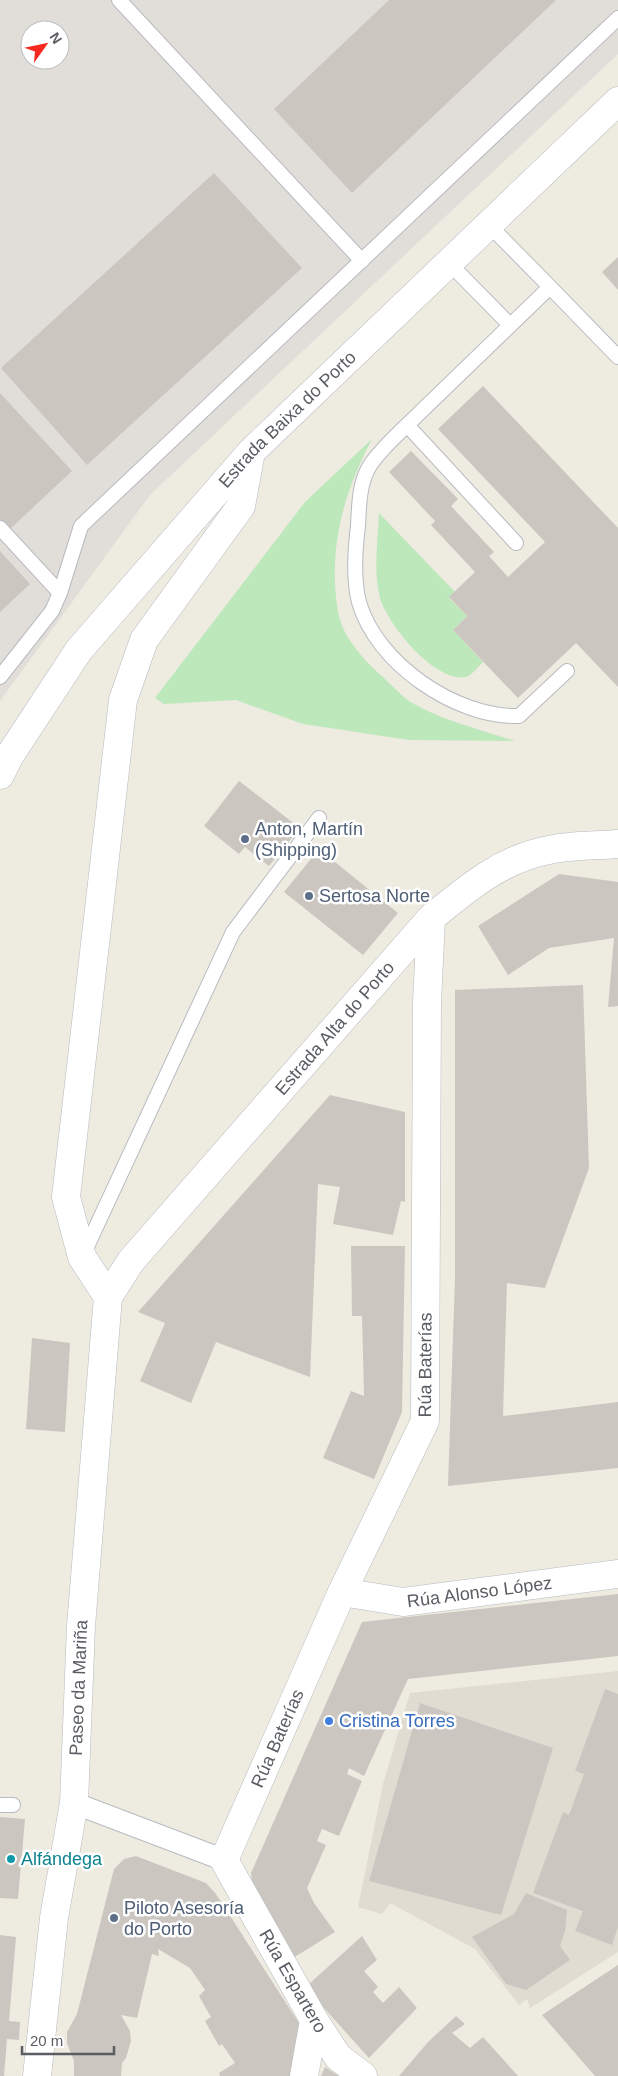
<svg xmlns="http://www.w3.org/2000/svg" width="618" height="2076" viewBox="0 0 618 2076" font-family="Helvetica,sans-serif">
	<rect width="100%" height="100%" fill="#eeebe1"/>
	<path fill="#e1ded9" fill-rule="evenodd" d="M0 0H618V54L150 495 0 701ZM30 30H60V60H30Z"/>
	<path fill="#e0dcd2" d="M618 1671V1952L530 2008 527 1999 519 2005 475 1949 390 1903 382 1914 358 1907 383 1784 410 1693Z"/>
	<path fill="#bde8bb" d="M372 439C348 485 333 530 335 583 336 598 337 614 343 628 351 646 369 665 384 678 393 686 402 697 412 703 444 721 481 730 515 741L409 740 303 724 236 700 164 704 155 698 305 502Z
		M379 513 455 592 449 598 467 616 453 630 483 662C479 666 472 675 466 677 435 683 388 625 380 598 373 571 378 540 379 513Z"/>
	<path fill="#cbc7c0" d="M389 0H556L352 193 274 109Z
		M214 173 302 268 87 465 1 368Z
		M618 257V290L602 272Z
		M483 386 618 528V687L576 643 518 698 453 630 467 616 449 597 475 572 431 525 435 521 389 472 411 451 458 499 451 506 494 552 489 556 508 577 545 542 438 429Z
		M0 393 72 471 9 530 0 521Z
		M0 551 30 584 0 612Z
		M239 781 300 828 269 866 245 847 239 854 204 826Z
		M319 849 398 913 363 955 284 892Z
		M559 874 618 882V1006L608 1007 614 938 549 948 508 975 478 926Z
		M583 985 589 1168 545 1288 507 1283 503 1416 618 1402V1468L448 1486 455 1277V990Z
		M330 1095 405 1112V1202L401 1201 393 1235 333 1224 340 1187 318 1184 310 1377 216 1342 191 1403 140 1381 165 1323 138 1312Z
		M351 1246H405L402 1412 374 1479 323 1458 351 1391 364 1396 362 1316H352Z
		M32 1338 70 1343 65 1432 26 1429Z
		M618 1594V1656L408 1679 364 1776 349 1768 347 1774 362 1781 339 1836 322 1829 317 1841 326 1845 307 1888 314 1903 335 1932 293 1958 253 1893 251 1873 362 1622Z
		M605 1689 618 1694V1927L612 1945 575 1931 583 1911 533 1893 563 1812 569 1815 584 1774 575 1771Z
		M420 1703 553 1748 501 1915 369 1881Z
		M0 1817 25 1819 18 1899 0 1898Z
		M136 1856 206 1883 216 1894 302 2028 293 2076H220L219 2073 235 2063 222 2044 219 2046 205 2021 211 2017 199 1996 205 1990 190 1968 158 1949 159 1956 152 1954 137 2018 121 2015 130 2031 131 2041 126 2058 122 2063 121 2076H74V2061L67 2043V2032L77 2014 114 1869 124 1859Z
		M526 1893 567 1910 565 1931 560 1946 570 1960 526 1990 506 1984 472 1937 514 1914Z
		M0 1935 16 1937 9 2021 20 2022 19 2040 7 2039 4 2076H0Z
		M362 1936 377 1960 364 1971 378 1987 373 1992 383 2003 399 1987 417 2008 369 2058 324 2008 309 1984Z
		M618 1965V2076H595L542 2015Z
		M456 2016 465 2024 452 2033 470 2048 483 2037 518 2076H399L428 2042Z
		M325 2067 339 2076H321Z"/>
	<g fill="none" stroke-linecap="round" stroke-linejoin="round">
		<defs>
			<path id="service" d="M119 0 362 261
				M489 225 550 287
				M449 263 510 325
				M407 425 550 287 618 357
				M0 528 60 593
				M516 543 407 425C394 438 379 451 369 467 359 484 359 507 358 526 355 550 353 579 359 602 376 663 456 718 519 716L567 671
				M0 677 52 611 60 593 81 526 618 18
				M84 1253 233 932 319 818
				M0 1805H13"/>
			<path id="pedestrian" d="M74 1803 224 1860"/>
			<g id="minor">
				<path d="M108 1297 82 1257 66 1197 123 700 144 640 241 506 251 452"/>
				<path id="s1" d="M342 1592 403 1602 618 1574"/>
				<path id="s2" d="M37 2076 54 1918 74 1803 81 1626 108 1297 131 1261 431 918C466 889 503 858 549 850 571 845 595 846 618 844"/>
				<path d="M304 2076 314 2020"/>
				<path id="s3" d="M363 2076 338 2057 314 2020 224 1860 342 1592 425 1421 427 1003 431 918"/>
			</g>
			<g id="secondary">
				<path id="s4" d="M0 775 10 755 79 650 251 452 618 101"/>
			</g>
		</defs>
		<use href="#service" stroke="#b7babf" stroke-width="16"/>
		<use href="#pedestrian" stroke="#b7babf" stroke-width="23"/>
		<use href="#minor" stroke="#b7babf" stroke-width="29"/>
		<use href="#secondary" stroke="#b7bbc1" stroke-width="29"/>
		<use href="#service" stroke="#fff" stroke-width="14"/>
		<use href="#pedestrian" stroke="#fff" stroke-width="21"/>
		<use href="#minor" stroke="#fff" stroke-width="28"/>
		<use href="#secondary" stroke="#fff" stroke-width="28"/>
	</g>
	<g fill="#5c6f8a" stroke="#fff" stroke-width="2">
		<circle cx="245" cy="839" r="5"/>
		<circle cx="309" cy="896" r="5"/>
		<circle cx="114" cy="1918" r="5"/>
	</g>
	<circle fill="#3f7fe0" stroke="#fff" stroke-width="2" cx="329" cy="1721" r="5"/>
	<circle fill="#0f9aa8" stroke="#fff" stroke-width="2" cx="11" cy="1859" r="5"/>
	<g text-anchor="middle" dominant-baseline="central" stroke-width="5" stroke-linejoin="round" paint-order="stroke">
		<g font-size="18" fill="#5a5e63" stroke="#fff">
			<text stroke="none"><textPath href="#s4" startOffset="459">Estrada Baixa do Porto</textPath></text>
			<text stroke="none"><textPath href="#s2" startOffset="1135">Estrada Alta do Porto</textPath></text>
			<text stroke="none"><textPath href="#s3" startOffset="798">Rúa Baterías</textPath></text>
			<text stroke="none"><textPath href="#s1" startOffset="139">Rúa Alonso López</textPath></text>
			<text stroke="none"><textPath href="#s2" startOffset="391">Paseo da Mariña</textPath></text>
			<text stroke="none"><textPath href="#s3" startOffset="392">Rúa Baterías</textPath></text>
			<text transform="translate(293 1981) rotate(60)">Rúa Espartero</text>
		</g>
		<g font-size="18" fill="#4e5e75" stroke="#fff" text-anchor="start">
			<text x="255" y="829">Anton, Martín<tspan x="255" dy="21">(Shipping)</tspan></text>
			<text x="319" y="896">Sertosa Norte</text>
			<text x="124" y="1908">Piloto Asesoría<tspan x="124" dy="21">do Porto</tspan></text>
		</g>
		<g font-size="18" fill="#366cbe" stroke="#fff" text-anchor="start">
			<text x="339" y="1721">Cristina Torres</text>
		</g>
		<g font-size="18" fill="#0d838f" stroke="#fff" text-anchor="start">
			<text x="21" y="1859">Alfándega</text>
		</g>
	</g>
	<g transform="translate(45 45) rotate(57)"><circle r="24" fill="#ffffff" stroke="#bdbfc1"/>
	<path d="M0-4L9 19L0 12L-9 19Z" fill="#f52920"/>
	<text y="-8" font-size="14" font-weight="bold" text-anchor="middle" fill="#5a5e63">N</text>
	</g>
	<path d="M22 2046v8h92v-8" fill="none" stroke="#5a5e63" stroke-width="2.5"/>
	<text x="30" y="2046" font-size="15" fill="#5a5e63" stroke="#ffffff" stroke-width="4" paint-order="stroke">20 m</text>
</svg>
